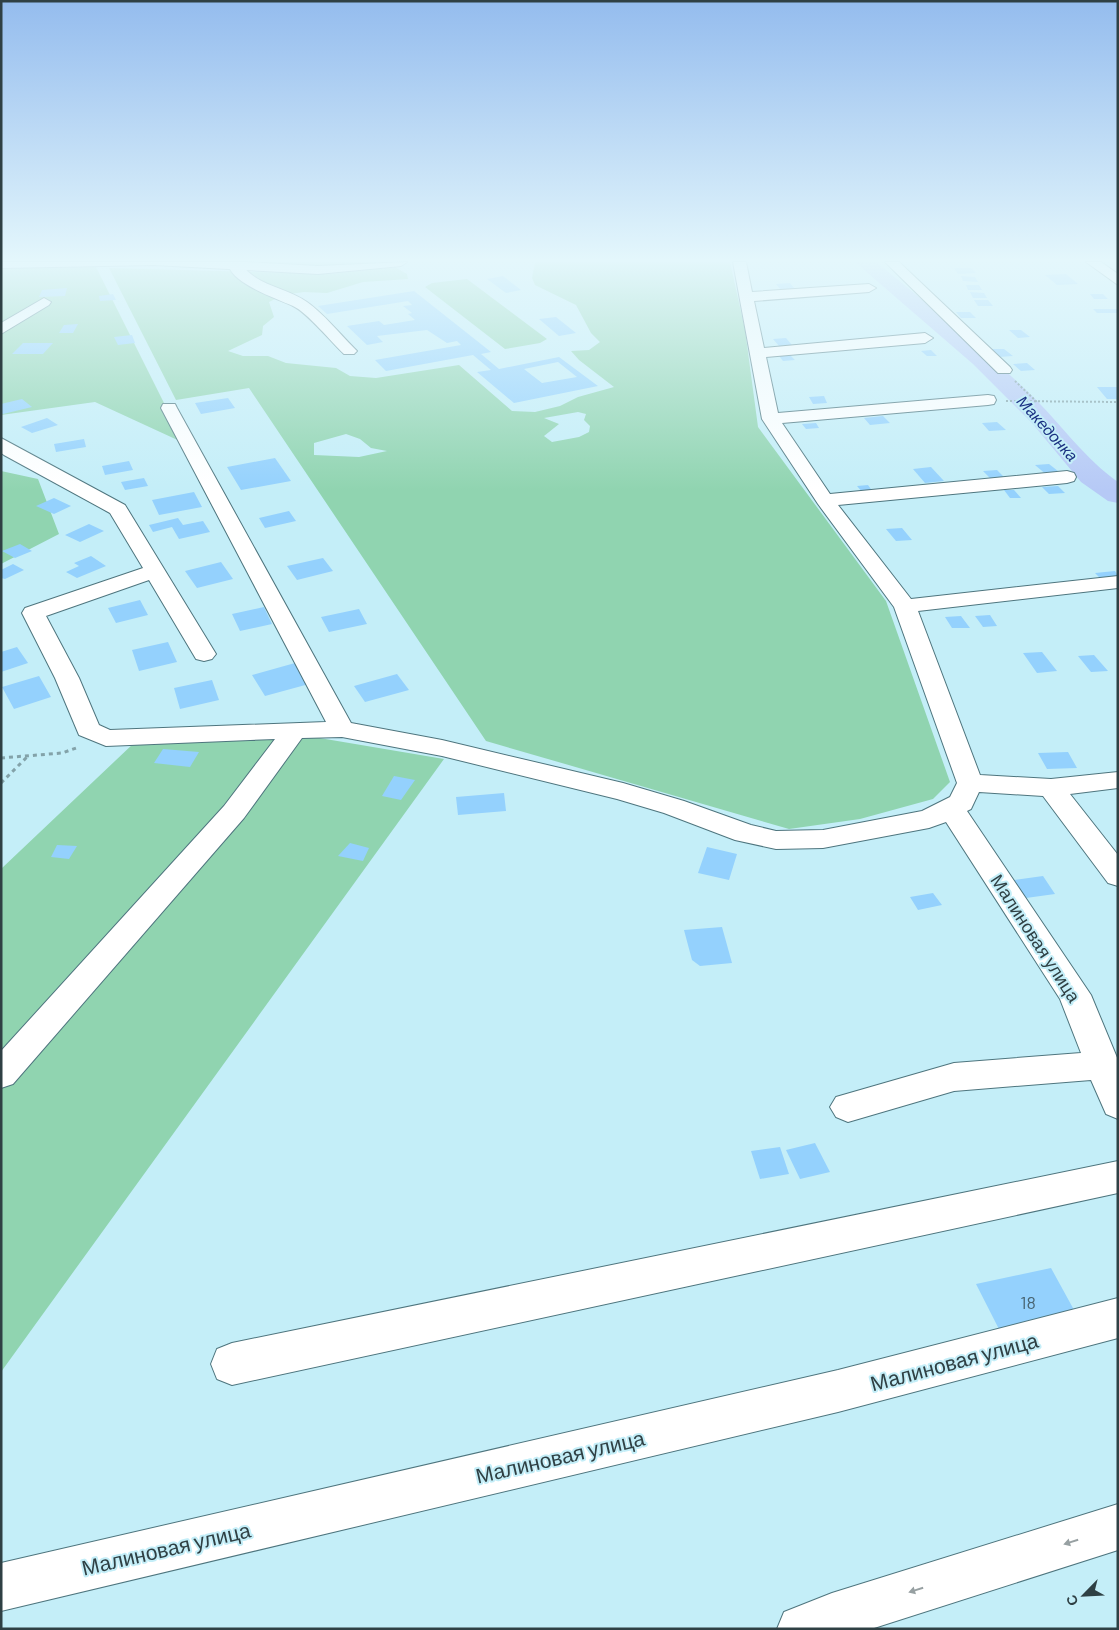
<svg xmlns="http://www.w3.org/2000/svg" width="1119" height="1630" viewBox="0 0 1119 1630" font-family="Barlow,sans-serif">
	<rect width="100%" height="100%" fill="#c4eef8"/>
	<path fill="#90d4b0" fill-rule="evenodd" d="M201 262H380L323 269Z
		M535 262H730L745 330 758 427 886 601 950 782 933 799 860 819 789 829 486 741 249 388 176 400 109 268 330 274 395 267 407 274 408 279 363 282 327 293 304 292 283 295 269 302 274 317 263 326 262 335 228 351 243 356H268L286 363 336 368 350 376 376 378 459 365 512 411 535 412 560 406 578 397 614 387 579 360 571 351 589 350 600 342 591 333 576 305 535 285 532 278ZM578 412 586 414 584 420 590 426 589 432 579 437 552 442 544 436 559 424 544 418ZM346 434 360 439 371 448 387 451 359 457 314 455V443Z
		M95 265 184 443 95 402 1 415V269Z
		M467 279 547 339 540 343 505 349 425 287 432 283Z
		M1 471 38 479 59 534 1 564Z
		M284 732 444 759 1 1372V869L134 743Z"/>
	<g fill="none" stroke-linecap="round" stroke-linejoin="round">
		<path fill="#b6c9f6" fill-rule="evenodd" d="M855 262H876C930 306 983 348 1032 396 1061 424 1085 459 1118 482V503L1108 501 1081 482 1032 423 973 364Z"/>
	</g>
	<path fill="#94d1fd" fill-rule="evenodd" d="M954 268H971L976 273 958 274Z
		M1066 274 1078 284 1057 285 1045 275Z
		M503 276 521 290 506 293 487 279Z
		M961 276 975 277 978 282 963 281Z
		M790 283 795 289 781 290 776 284Z
		M966 285H979L982 290H968Z
		M67 288 65 296 39 297 42 290Z
		M414 291 491 352 481 354 499 369 559 357 598 386 514 403 477 372 491 370 473 355 386 371 375 360 461 345 457 341 447 343 427 330 377 336 383 342 367 345 347 326 379 321 384 325 415 320 408 314 412 313 403 306 412 305 408 301 327 314 318 306ZM558 362 577 377 542 383 524 369Z
		M970 292 984 293 987 298H973Z
		M113 294 116 300 100 301 99 296Z
		M1090 294H1103L1108 299H1094Z
		M974 300H988L993 306H978Z
		M1093 309H1118V313H1097Z
		M956 312H970L976 318H961Z
		M556 317 576 333 559 336 539 319Z
		M78 324 73 333H59L64 325Z
		M1009 330H1021L1030 337 1018 338Z
		M132 335 135 343 118 345 114 337Z
		M786 338 792 345 779 346 773 339Z
		M23 343H53L43 354H12Z
		M991 349H1004L1013 356 999 357Z
		M931 350 937 356H927L921 351Z
		M790 355 795 360 783 361 779 356Z
		M1027 363 1035 370 1021 371 1013 364Z
		M1097 387H1117L1118 399H1107Z
		M824 396 827 403 813 404 809 397Z
		M228 398 235 408 201 414 195 403Z
		M22 399 32 407 3 414 1 413V404Z
		M883 416 890 423 870 425 864 418Z
		M47 418 58 425 32 433 21 427Z
		M997 422 1006 430 989 431 982 423Z
		M816 423 819 428 806 429 802 424Z
		M84 439 86 447 56 452 54 444Z
		M275 458 291 481 241 490 227 467Z
		M129 461 133 470 105 475 102 466Z
		M1049 464 1063 475 1048 476 1035 465Z
		M931 467 944 481 925 483 913 469Z
		M997 470 1004 477 990 478 983 471Z
		M144 478 148 486 125 490 121 482Z
		M868 485 873 492 863 493 857 486Z
		M1058 486 1065 493 1049 494 1042 487Z
		M1004 490H1014L1021 498H1010Z
		M194 492 202 507 159 515 152 500Z
		M54 498 71 506 54 514 36 506Z
		M289 511 296 521 265 528 259 518Z
		M178 518 183 525 203 521 210 532 179 539 172 527 153 532 149 525Z
		M89 524 104 531 80 542 65 535Z
		M902 528 912 540 896 541 886 529Z
		M20 544 32 551 15 558 2 551Z
		M91 556 106 566 77 578 66 572 79 566 74 563Z
		M323 558 333 571 297 580 287 566Z
		M221 562 233 579 197 588 185 571Z
		M13 564 24 570 5 579 1 578V570Z
		M1115 571 1118 576 1100 578 1095 573Z
		M140 600 148 615 116 623 108 608Z
		M264 607 272 624 240 631 232 614Z
		M359 609 367 624 329 632 321 617Z
		M990 615 997 626 983 627 975 616Z
		M961 616 970 628H952L945 617Z
		M168 642 177 662 139 671 132 650Z
		M17 647 28 663 1 672V652Z
		M1042 652 1057 671 1037 673 1023 653Z
		M1094 655 1108 671 1091 672 1078 656Z
		M295 663 309 684 265 696 252 675Z
		M397 674 409 690 365 702 354 686Z
		M39 676 51 697 14 709 2 687Z
		M212 680 219 700 180 709 174 688Z
		M163 749 199 752 190 767 154 763Z
		M1068 752 1077 768 1047 769 1038 753Z
		M394 776 415 780 401 800 382 796Z
		M504 793 506 811 458 815 456 797Z
		M350 843 369 848 363 861 338 856Z
		M57 845 77 846 69 859 51 857Z
		M707 847 737 854 729 880 698 873Z
		M1043 876 1055 894 1026 898 1014 880Z
		M933 893 942 905 918 910 910 897Z
		M722 927 732 963 700 966 692 960 684 930Z
		M815 1143 830 1172 800 1179 786 1150Z
		M780 1147 789 1174 760 1179 751 1151Z
		M1051 1268 1079 1319 1003 1337 976 1284Z"/>
	<g fill="none" stroke-linecap="round" stroke-linejoin="round">
		<defs>
			<path id="minor" d="M733 262H746L752 292 869 284 876 288 869 292 754 301 764 348 925 333 933 338 925 343 766 357 778 413 988 395 994 396 996 400 994 404 988 405 782 423 830 494 1067 471 1074 473 1076 477 1074 481 1067 483 838 505 911 599 1118 576V588L918 611 980 775 1051 779 1118 772V788L1070 794 1118 855V886L1108 883 1043 796 979 792 971 809 967 811 1091 995 1118 1060V1119L1106 1114 1091 1080 954 1091 848 1122 836 1117 830 1107 836 1097 954 1063 1081 1053 1060 999 946 822 929 828 823 848 776 849 735 840 664 813 617 799 442 756 342 737 302 738 244 818 13 1084 1 1088V1051L224 806 275 739 106 746 79 735 55 678 22 613 25 608 143 568 110 513 4 455 1 453V438L125 505 216 654 212 659 204 661 196 659 149 580 46 616 79 678 99 725 110 730 326 722 161 408 163 404H175L177 408 351 723 442 740 623 783 684 801 751 825 776 831 823 830 922 811 950 797 957 783 894 607 818 504 762 419Z
				M885 262H899L1010 367 1012 370 1010 373H998Z
				M1086 262H1101L1118 274V285Z
				M231 263H241C255 286 286 287 307 302 324 314 339 333 354 348L357 351 354 354H344C332 343 307 312 293 306 278 299 233 284 229 266Z
				M44 298 51 302 49 305 1 334V323Z
				M1118 1161V1193L232 1385 217 1379 211 1364 217 1349 232 1343Z
				M1118 1298V1338L838 1412 1 1611V1563L838 1370Z"/>
			<path id="major" d="M1 262H246L318 266 407 262 401 266 318 274 154 265 1 268Z
				M1118 1504V1550L871 1629H777L784 1612 832 1593Z"/>
		</defs>
		<use href="#minor" stroke="#4e757e" stroke-width="2"/>
		<use href="#major" stroke="#4e757e" stroke-width="2"/>
		<path stroke="#83a2a9" stroke-width="2" stroke-dasharray="2 2" stroke-linecap="butt" d="M1015 381 1038 403
			M1006 401 1118 402"/>
		<path stroke="#83a2a9" stroke-width="3" stroke-dasharray="4 4" stroke-linecap="butt" d="M1 758 62 753 79 747
			M1 783 27 757"/>
		<use href="#minor" fill="#fff" fill-rule="evenodd"/>
		<use href="#major" fill="#fff" fill-rule="evenodd"/>
	</g>
	<defs><path id="oneway-solid" d="M-6-.8H1V-3.2L6.5 0L1 3.2V.8H-6Z" transform="scale(1.25)"/></defs>
	<g fill="#97a0a2">
		<use href="#oneway-solid" transform="translate(1071 1542) rotate(163)"/>
		<use href="#oneway-solid" transform="translate(916 1590) rotate(163)"/>
	</g>
	<linearGradient id="sky" x2="0" y2="1"><stop stop-color="#94bcee"/><stop offset="0.53" stop-color="#e4f7fc"/><stop offset="1" stop-color="#e4f7fc" stop-opacity="0"/></linearGradient>
	<rect width="1119" height="491" fill="url(#sky)"/>
	<g text-anchor="middle" dominant-baseline="central" stroke-width="4" stroke-linejoin="round" paint-order="stroke">
		<g font-size="16" font-style="italic" fill="#1a3082" stroke="#c4eef8">
			<text transform="translate(1048 428) rotate(48)">Македонка</text>
		</g>
		<g font-size="18" fill="#2f4044" stroke="#c4eef8">
			<text transform="translate(1036 938) rotate(57)">Малиновая улица</text>
		</g>
		<g font-size="18" fill="#486472">
			<text x="1028" y="1302">18</text>
		</g>
		<g font-size="21" fill="#2f4044" stroke="#c4eef8">
			<text transform="translate(954 1361) rotate(-15)">Малиновая улица</text>
			<text transform="translate(560 1456) rotate(-13)">Малиновая улица</text>
			<text transform="translate(166 1548) rotate(-13)">Малиновая улица</text>
		</g>
	</g>
	<rect width="1119" height="1630" fill="none" stroke="#2f4044" stroke-width="5"/>
	<g transform="translate(1084 1595) rotate(246)" stroke="#c4eef8" stroke-width="4" paint-order="stroke">
	<path d="M0-4L9 19L0 12L-9 19Z" fill="#2f4044"/>
	<text y="-8" font-size="14" font-weight="bold" text-anchor="middle" fill="#2f4044">С</text>
	</g>
</svg>
